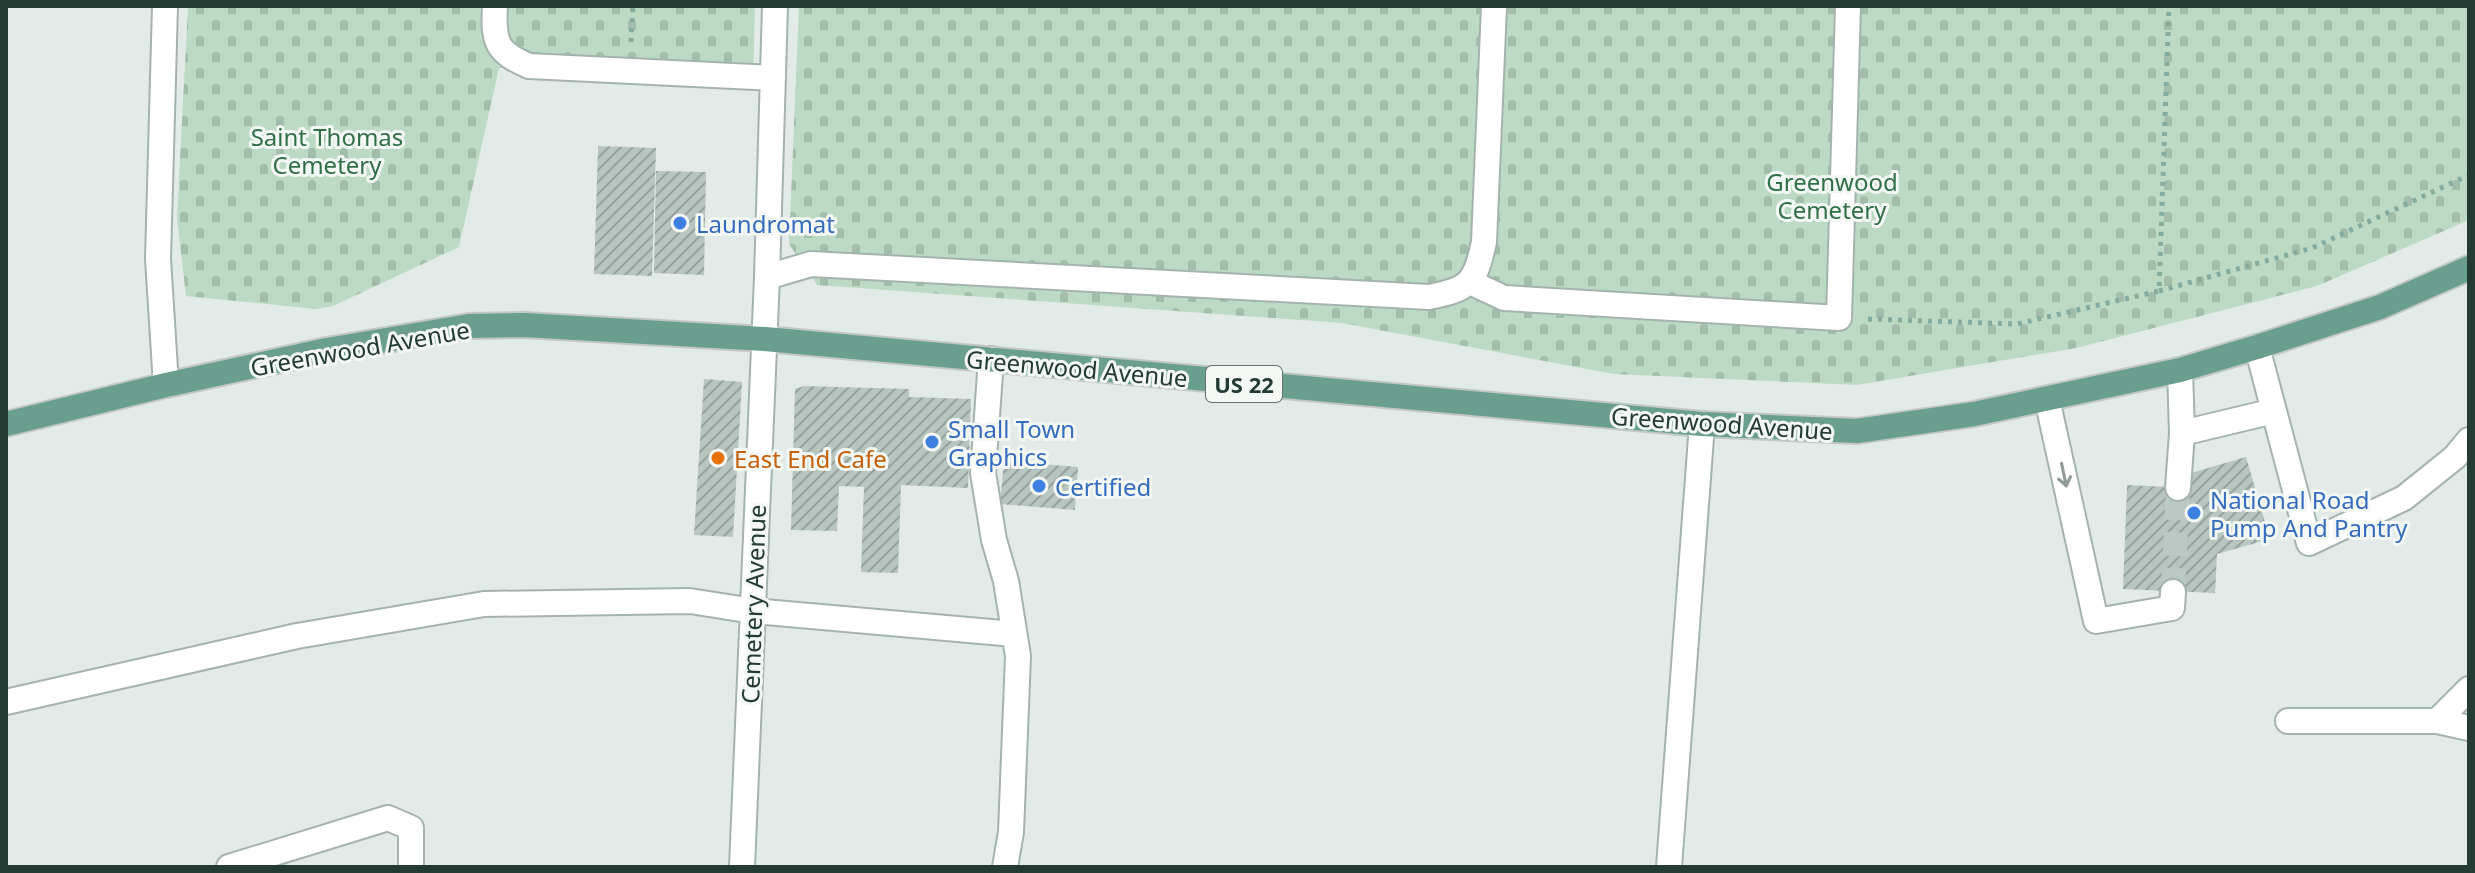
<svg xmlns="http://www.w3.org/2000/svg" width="2475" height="873" viewBox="0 0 2475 873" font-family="'Noto Sans',sans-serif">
	<defs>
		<pattern id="cemetery-stones" width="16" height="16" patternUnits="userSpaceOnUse" patternTransform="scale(2)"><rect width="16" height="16" fill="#bddbc4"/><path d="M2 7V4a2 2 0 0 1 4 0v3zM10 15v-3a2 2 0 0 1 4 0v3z" fill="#a2bda9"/></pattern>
		<pattern id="building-hatch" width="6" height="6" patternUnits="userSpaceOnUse" patternTransform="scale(2)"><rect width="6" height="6" fill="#b8c6c0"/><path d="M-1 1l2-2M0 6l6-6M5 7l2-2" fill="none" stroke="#95a29d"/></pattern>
	</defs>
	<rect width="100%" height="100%" fill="#e2ebe7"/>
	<path fill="url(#cemetery-stones)" d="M188 6H755L753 78 499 68 459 247 333 306 317 309 186 296 177 217Z
		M799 6H2469V220L2317 286 2076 348 1857 385 1614 374 1342 323 817 285 789 244Z"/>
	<path fill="url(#building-hatch)" d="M598 146 656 148 652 276 594 274Z
		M656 171 706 172 704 275 654 273Z
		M704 379 742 382 733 537 694 535Z
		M804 386 909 389V397L971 399 968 488 901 485 898 573 861 572 864 487 839 486 837 531 791 530 795 389Z
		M2246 457 2270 539 2217 554 2215 593 2123 589 2127 485 2191 488V473Z
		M1004 461 1078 467 1075 510 1000 504Z"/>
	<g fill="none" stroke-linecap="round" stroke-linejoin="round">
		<path stroke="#bcc8c3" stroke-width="24" stroke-dasharray="24 12" stroke-linecap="butt" d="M2173 592 2178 488"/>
		<defs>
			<path id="minor" d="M165 6 158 259 166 385
				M495 6C493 42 496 52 529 66L773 78
				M767 277 811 264 1429 297C1470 289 1475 283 1484 242L1494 6
				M1470 282 1504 298 1839 318 1848 6
				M2257 347 2309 543 2404 498 2455 457 2469 440
				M991 359 983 473 994 540 1006 581 1018 656 1011 832 1005 867
				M2180 370 2182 433 2274 411
				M2047 399 2096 621 2172 608 2173 592
				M2178 488 2182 433
				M6 702 297 636 484 604 690 601 753 611 1014 634
				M2288 721H2437L2469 728
				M2437 721 2469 689
				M229 867 388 818 411 828V867
				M742 867 767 277 775 6
				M1669 867 1702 424"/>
			<path id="major" d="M6 424 166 385 327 350 469 326 525 325 765 339 1702 424 1857 431 1974 414 2180 370 2257 347 2380 307 2469 268"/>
		</defs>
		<use href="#minor" stroke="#a5b3ae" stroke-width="28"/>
		<use href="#major" stroke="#c2c8c6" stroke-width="28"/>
		<path stroke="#85ad9f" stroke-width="5" stroke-dasharray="4 6" stroke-linecap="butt" d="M631 42 633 6
			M2159 291 2312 248 2469 175
			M1868 319 2017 324 2159 291 2169 6"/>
		<use href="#minor" stroke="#fff" stroke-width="24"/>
		<use href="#major" stroke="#6a9e8f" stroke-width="24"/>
	</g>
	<defs><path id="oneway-shaft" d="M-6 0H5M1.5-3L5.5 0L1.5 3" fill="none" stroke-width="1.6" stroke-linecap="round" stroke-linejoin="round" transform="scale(2)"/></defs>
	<use stroke="#929d9a" href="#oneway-shaft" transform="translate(2064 475) rotate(78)"/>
	<g fill="#3f7fe0" stroke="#f3f8f5" stroke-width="3">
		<circle cx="680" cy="223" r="8"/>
		<circle cx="932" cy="442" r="8"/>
		<circle cx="1039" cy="486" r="8"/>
		<circle cx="2194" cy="513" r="8"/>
	</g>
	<circle fill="#e8710a" stroke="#f3f8f5" stroke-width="3" cx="718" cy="458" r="8"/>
	<g text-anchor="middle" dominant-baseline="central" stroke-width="6" stroke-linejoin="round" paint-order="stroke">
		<rect fill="#f3f8f5" stroke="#62746e" stroke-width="2" x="1206" y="366" width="76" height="36" rx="6"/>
		<g font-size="22" font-weight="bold" fill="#243b34">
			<text x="1244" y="384">US 22</text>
		</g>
		<g font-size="24" fill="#316f47" stroke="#f3f8f5">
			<text x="327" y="136">Saint Thomas<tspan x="327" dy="28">Cemetery</tspan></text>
			<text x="1832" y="181">Greenwood<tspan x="1832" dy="28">Cemetery</tspan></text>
		</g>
		<g font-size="24" fill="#366cbe" stroke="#f3f8f5" text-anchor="start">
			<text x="696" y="223">Laundromat</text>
			<text x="948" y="428">Small Town<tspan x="948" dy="28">Graphics</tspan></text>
			<text x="1055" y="486">Certified</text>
			<text x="2210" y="499">National Road<tspan x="2210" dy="28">Pump And Pantry</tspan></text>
		</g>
		<g font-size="24" fill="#243b34" stroke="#f3f8f5">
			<text transform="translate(360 348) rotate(-10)">Greenwood Avenue</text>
			<text transform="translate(1077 368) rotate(5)">Greenwood Avenue</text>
			<text transform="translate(1722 423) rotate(4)">Greenwood Avenue</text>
			<text transform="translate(753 604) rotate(-88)">Cemetery Avenue</text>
		</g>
		<g font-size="24" fill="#c56008" stroke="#f3f8f5" text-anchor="start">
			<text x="734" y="458">East End Cafe</text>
		</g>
	</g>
	<rect width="2475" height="873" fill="none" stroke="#243b34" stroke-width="16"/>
</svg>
